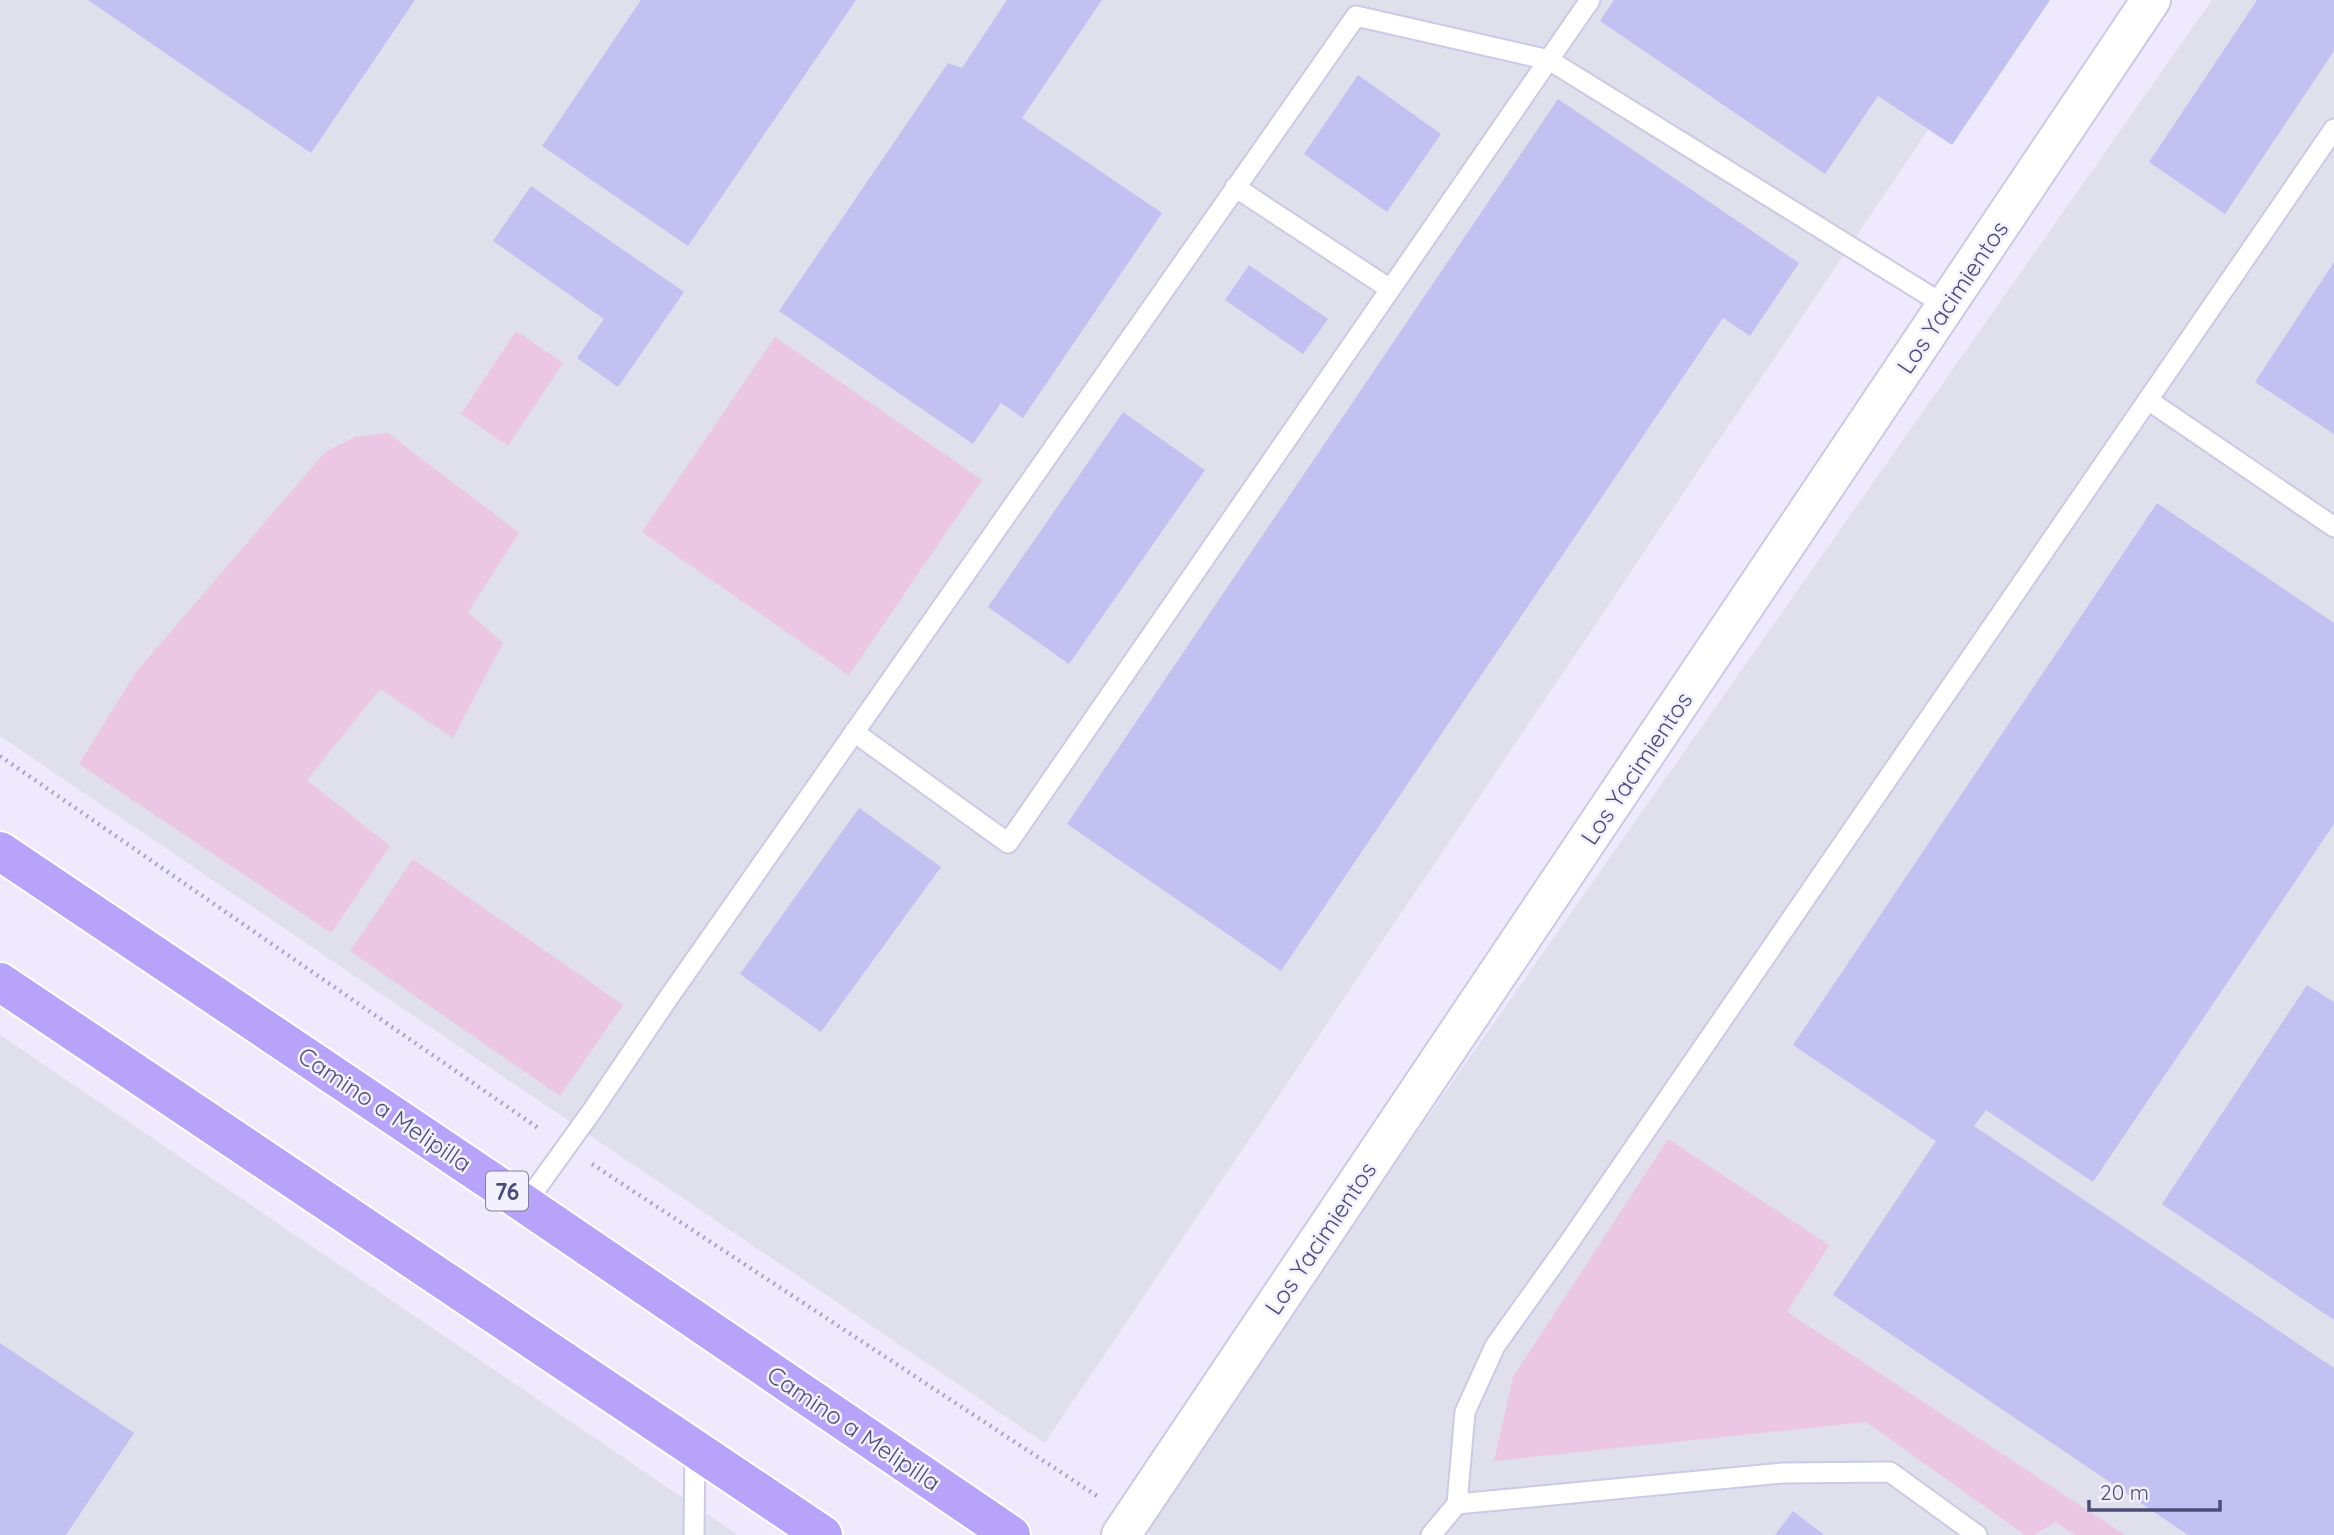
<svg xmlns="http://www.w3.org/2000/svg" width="2334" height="1535" viewBox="0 0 2334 1535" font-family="Quicksand,sans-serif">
	<rect width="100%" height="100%" fill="#eee9fc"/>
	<path fill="#e0dfec" d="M0 0H2015L1045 1443 0 736Z
		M2212 0H2334V1535H1152L1140 1527Z
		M0 1035 655 1479 738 1535H0Z"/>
	<path fill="#ebc7e3" d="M516 331 563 363 508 446 461 414Z
		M775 337 982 480 849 675 642 532Z
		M388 433 519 533 468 612 503 643 453 738 380 689 307 780 390 846 331 933 79 764 136 672 325 452 355 437Z
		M413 859 623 1005 560 1096 350 951Z
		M1668 1139 1829 1245 1787 1312 2125 1535H2075L2055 1522 2034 1535H2025L1866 1422 1494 1461 1513 1377Z"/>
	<path fill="#c2c1f2" d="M88 0H415L311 153Z
		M641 0H856L688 246 542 146Z
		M1007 0H1102L1022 118 1162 213 1023 418 1001 403 973 444 779 311 948 63 962 68Z
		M1614 0H2050L1952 145 1878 96 1825 174 1600 21Z
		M2257 0H2334V51L2225 214 2149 162Z
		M1358 75 1441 134 1387 212 1304 154Z
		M1558 99 1799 263 1750 336 1723 318 1281 971 1067 824Z
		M531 186 684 292 618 387 577 358 604 319 493 241Z
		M2334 262V434L2255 382Z
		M1249 265 1328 319 1303 354 1225 300Z
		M1123 412 1205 470 1069 664 988 607Z
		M2157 503 2334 623V824L2093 1182 1986 1110 1974 1126 2334 1368V1535H2188L1833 1295 1936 1141 1793 1045Z
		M859 808 941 867 821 1032 740 974Z
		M2307 985 2334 1002V1320L2162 1204Z
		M0 1343 134 1433 66 1535H0Z
		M1793 1511 1824 1535H1775Z"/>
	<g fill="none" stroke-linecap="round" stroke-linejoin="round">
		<defs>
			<path id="lane" d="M1235 187 1390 289
				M2148 400 2334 527
				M854 732 1008 843 1590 0
				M525 1204 592 1111 669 997 1356 16 1549 60 1946 306
				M1457 1504 1783 1473 1890 1472 1977 1535
				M694 1535 695 1448
				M1431 1535 1457 1504 1465 1412 1495 1346 1568 1244 2334 129"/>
			<path id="street" d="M1121 1535 2151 0"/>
			<path id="primary" d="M0 851 525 1204 1011 1535
				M0 982 823 1535"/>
		</defs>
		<use href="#lane" stroke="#ccc9e7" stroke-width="23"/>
		<use href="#street" stroke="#ccc9e7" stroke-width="42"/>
		<use href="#primary" stroke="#fff" stroke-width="42"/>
		<path stroke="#a4a3d7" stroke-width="4.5" stroke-dasharray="2 5" stroke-linecap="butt" d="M0 756 541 1130
			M592 1164 1097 1496"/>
		<use href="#lane" stroke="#fff" stroke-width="19"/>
		<use href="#street" stroke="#fff" stroke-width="38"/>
		<use href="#primary" stroke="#b8a3fa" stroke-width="38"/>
	</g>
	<g text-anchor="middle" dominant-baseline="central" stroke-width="5" stroke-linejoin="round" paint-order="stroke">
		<rect fill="#f3f0ff" stroke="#7e7ea0" stroke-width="2" x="486" y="1171.5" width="42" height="39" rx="5"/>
		<g font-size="23" font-weight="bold" fill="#4c4d77">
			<text x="507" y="1191">76</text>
		</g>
		<g font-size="24" fill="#4c4d77" stroke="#f3f0ff">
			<text transform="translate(1952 297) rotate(-56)">Los Yacimientos</text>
			<text transform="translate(1636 768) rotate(-56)">Los Yacimientos</text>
			<text transform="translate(385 1109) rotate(34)">Camino a Melipilla</text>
			<text transform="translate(1320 1238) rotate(-56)">Los Yacimientos</text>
			<text transform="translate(854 1428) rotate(34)">Camino a Melipilla</text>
		</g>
	</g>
	<path d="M2089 1500v10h131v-10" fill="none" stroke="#4c4d77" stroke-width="3.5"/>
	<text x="2100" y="1500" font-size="21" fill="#4c4d77" stroke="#f3f0ff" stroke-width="5" paint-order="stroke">20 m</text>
</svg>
